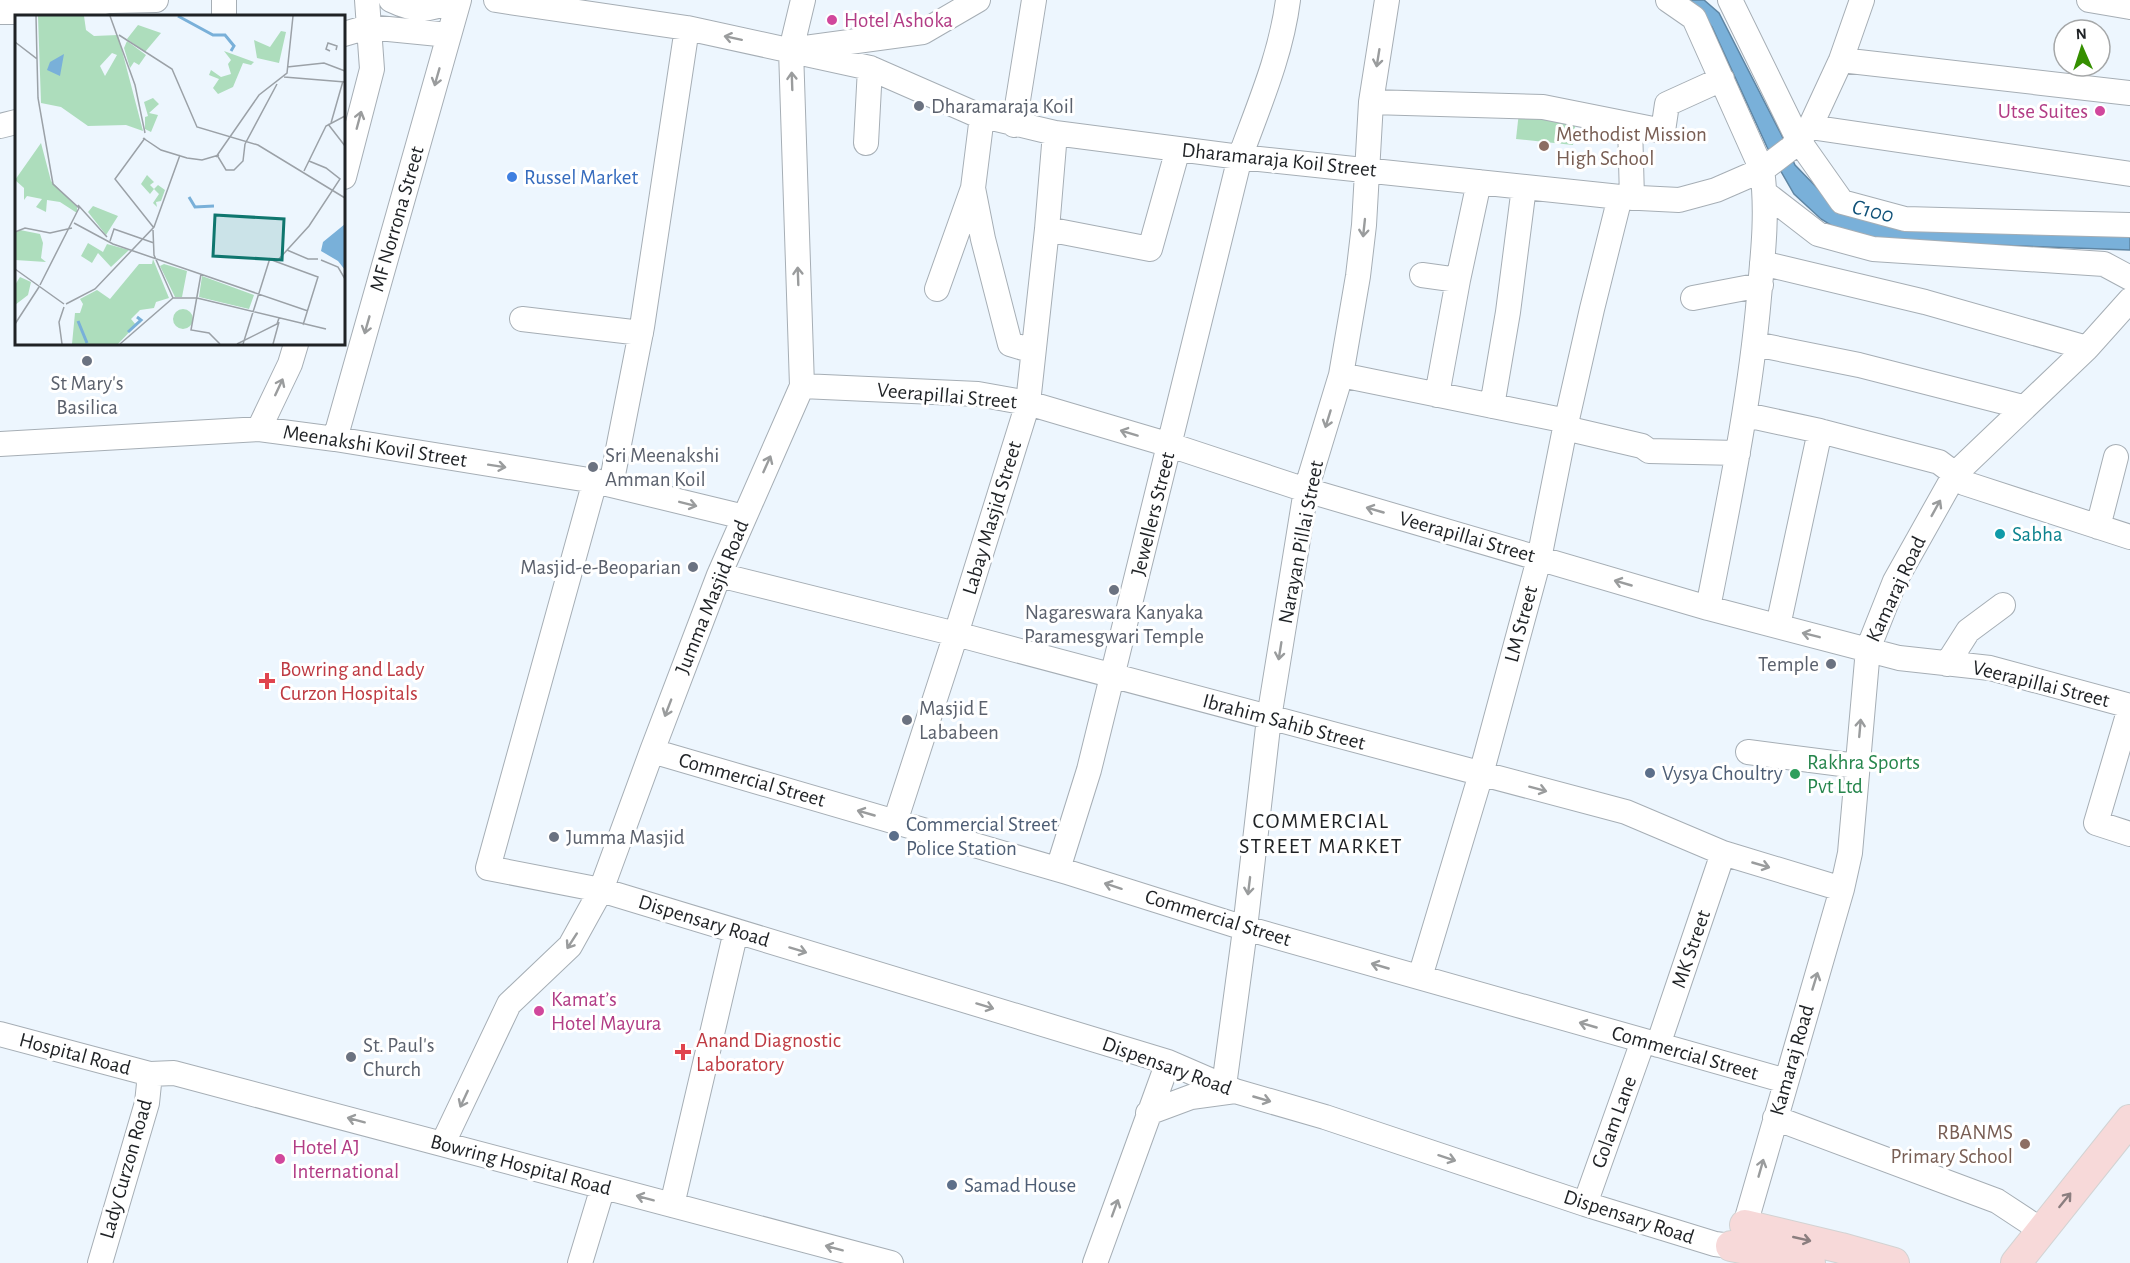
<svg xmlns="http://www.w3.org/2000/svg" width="2130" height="1263" viewBox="0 0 2130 1263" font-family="'Alegreya Sans',sans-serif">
	<rect width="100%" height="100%" fill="#edf6fe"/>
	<path fill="#adddbc" d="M1519 112 1576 118 1573 145 1516 139Z"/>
	<path fill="#79b0d9" stroke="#5e85a3" stroke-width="1.5" d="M1686 0H1704L1719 13 1782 136 1795 165 1823 194 1851 214 2130 233V250L1886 241 1845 234 1821 219 1794 194 1767 147 1712 27 1698 9Z"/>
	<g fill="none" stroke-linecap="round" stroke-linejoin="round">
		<defs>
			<path id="minor" d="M391 0C414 11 429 12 451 0
				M496 0 687 28 870 68 975 114 1055 133 1240 157 1620 197 1679 200 1716 190 1762 170 1791 148 1810 127 1841 60 1862 0
				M1668 0 1694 18 1762 170C1768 211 1763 255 1759 297 1750 402 1728 505 1708 608
				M1730 0 1799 141 1842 202 1905 219 2130 225
				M2089 0 2130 7
				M112 1 156 0
				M0 12H63L112 0
				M224 16V0
				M344 34 368 27 449 35
				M805 48 923 32 978 0
				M1841 60 2130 93
				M1371 102 1543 107 1663 131 1667 104 1722 79
				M982 116 973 188 983 239 1010 344 1033 351
				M1014 125 1034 0
				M1630 125 1632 198
				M0 126 16 122
				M1810 127 2130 174
				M866 143 870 68
				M344 177 372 69 367 0
				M1765 193 1818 234 1873 249 2104 264 2130 278
				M1047 229 1150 249 1178 149
				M1762 263 1925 302 2087 348
				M1422 275 1458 280 1479 182
				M937 289 973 188
				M1693 298 1761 285
				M522 319 641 333
				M1755 344 1859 365 2023 407
				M1341 375 1567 421
				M802 386 978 394 1028 403 1170 445 1306 490 1708 608 1899 658 1990 668 2130 706
				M1437 395 1458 280
				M1492 406 1508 312 1524 187
				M1746 415 1820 431 1939 462 1955 474 1964 483 2130 537
				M1565 428 1642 446 1649 451 1738 453
				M259 429 290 364 296 344
				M335 439 459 0
				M0 444 259 429 335 439 595 481 744 517
				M595 481 488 868 601 890 1168 1062 1235 1091 1325 1117 1585 1204 1715 1244 1731 1246
				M611 485 642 327 687 28
				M2098 527 2116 457
				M719 575 956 634 1626 812 1723 853 1842 889
				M1778 626 1820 431
				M1947 664 1968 631 2003 605
				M2130 708 2096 823 2130 834
				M652 751 1067 872 1235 925 1786 1081
				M1748 752 1857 766
				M895 822 956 634 1028 403 1047 229 1055 133
				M1058 869 1089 770 1240 157C1259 105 1281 55 1288 0
				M1420 977 1481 774 1539 559 1565 428 1592 309 1620 197
				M0 1034 150 1074 174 1073 891 1263
				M1658 1045 1723 853
				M1224 1086 1244 937 1269 718 1306 490 1341 375 1358 276 1364 225 1371 102 1387 0
				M1148 1113 1191 1097 1235 1091
				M1775 1118 1997 1201 2041 1230
				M443 1143 509 1004 570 946 601 890 652 751 719 575 802 386 791 50 803 0
				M1585 1204 1643 1041
				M672 1205 736 931
				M1745 1225 1842 889 1850 853 1868 649 1895 581 1955 474 2087 348 2130 300
				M100 1263 147 1103 150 1074
				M580 1263 603 1187
				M1095 1263 1168 1062"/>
			<path id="major" d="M1745 1225 1841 1248 1894 1263
				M1731 1246 1779 1255 1810 1263
				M2016 1263 2130 1120"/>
		</defs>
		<use href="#minor" stroke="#a6aeb5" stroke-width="26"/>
		<use href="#major" stroke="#d2d3d3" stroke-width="32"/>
		<use href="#minor" stroke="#fff" stroke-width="24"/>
		<use href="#major" stroke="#f7d9d9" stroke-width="30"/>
	</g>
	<defs><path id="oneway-shaft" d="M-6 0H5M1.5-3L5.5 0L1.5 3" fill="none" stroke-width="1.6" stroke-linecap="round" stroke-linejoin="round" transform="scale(1.5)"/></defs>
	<g stroke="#9a9c9d">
		<use href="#oneway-shaft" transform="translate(733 38) rotate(-168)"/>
		<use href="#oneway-shaft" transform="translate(1378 58) rotate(99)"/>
		<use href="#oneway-shaft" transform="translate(437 77) rotate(106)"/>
		<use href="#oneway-shaft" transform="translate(792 81) rotate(-92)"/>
		<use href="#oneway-shaft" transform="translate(359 120) rotate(-75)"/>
		<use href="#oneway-shaft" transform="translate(1364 228) rotate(96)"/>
		<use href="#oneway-shaft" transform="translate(798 276) rotate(-92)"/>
		<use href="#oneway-shaft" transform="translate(367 325) rotate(106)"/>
		<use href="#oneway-shaft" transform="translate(279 387) rotate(-65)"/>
		<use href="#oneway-shaft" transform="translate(1328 419) rotate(107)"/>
		<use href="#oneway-shaft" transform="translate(1129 433) rotate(-163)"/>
		<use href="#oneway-shaft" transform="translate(767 464) rotate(-66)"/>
		<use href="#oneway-shaft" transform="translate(497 466) rotate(9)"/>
		<use href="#oneway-shaft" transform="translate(688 504) rotate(14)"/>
		<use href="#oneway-shaft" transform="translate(1936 508) rotate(-61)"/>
		<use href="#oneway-shaft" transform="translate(1375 510) rotate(-164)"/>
		<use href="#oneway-shaft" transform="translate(1623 583) rotate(-164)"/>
		<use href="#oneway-shaft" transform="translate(1811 635) rotate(-166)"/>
		<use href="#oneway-shaft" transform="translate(1280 651) rotate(99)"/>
		<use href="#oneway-shaft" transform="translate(668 708) rotate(111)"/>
		<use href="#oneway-shaft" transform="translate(1860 728) rotate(-85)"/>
		<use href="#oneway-shaft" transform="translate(1538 789) rotate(15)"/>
		<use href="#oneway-shaft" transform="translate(866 813) rotate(-164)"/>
		<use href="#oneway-shaft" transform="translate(1761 865) rotate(16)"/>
		<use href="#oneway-shaft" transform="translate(1113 886) rotate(-162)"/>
		<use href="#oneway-shaft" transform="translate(1249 886) rotate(97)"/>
		<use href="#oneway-shaft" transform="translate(572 941) rotate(123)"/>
		<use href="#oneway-shaft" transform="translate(798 950) rotate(17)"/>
		<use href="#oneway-shaft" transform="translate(1380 966) rotate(-164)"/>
		<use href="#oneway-shaft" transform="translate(1815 981) rotate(-73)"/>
		<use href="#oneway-shaft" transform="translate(985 1006) rotate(17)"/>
		<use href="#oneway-shaft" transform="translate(1588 1025) rotate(-164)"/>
		<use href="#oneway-shaft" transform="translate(464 1099) rotate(115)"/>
		<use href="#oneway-shaft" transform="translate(1262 1099) rotate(16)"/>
		<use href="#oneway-shaft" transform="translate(356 1120) rotate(-165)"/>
		<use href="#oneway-shaft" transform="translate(1447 1158) rotate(18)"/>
		<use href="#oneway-shaft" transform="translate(1761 1168) rotate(-74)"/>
		<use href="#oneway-shaft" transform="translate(645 1198) rotate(-165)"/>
		<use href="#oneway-shaft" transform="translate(1115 1208) rotate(-70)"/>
		<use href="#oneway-shaft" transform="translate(834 1248) rotate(-165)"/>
	</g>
	<g stroke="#8b7e7f">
		<use href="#oneway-shaft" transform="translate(2065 1200) rotate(-51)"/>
		<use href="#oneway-shaft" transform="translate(1802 1239) rotate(13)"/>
	</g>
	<g fill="#d1479c" stroke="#fff" stroke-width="2">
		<circle cx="832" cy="20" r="6"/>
		<circle cx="2100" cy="111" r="6"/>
		<circle cx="539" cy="1011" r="6"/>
		<circle cx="280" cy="1159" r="6"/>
	</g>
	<g fill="#6b7280" stroke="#fff" stroke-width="2">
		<circle cx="919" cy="106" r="6"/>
		<circle cx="87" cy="361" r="6"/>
		<circle cx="593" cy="467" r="6"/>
		<circle cx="693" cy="567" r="6"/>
		<circle cx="1114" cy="590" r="6"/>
		<circle cx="1831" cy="664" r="6"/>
		<circle cx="907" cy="720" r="6"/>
		<circle cx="554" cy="837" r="6"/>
		<circle cx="351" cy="1057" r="6"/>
	</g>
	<g fill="#8d6e63" stroke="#fff" stroke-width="2">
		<circle cx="1544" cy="146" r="6"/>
		<circle cx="2025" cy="1144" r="6"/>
	</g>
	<circle fill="#3f7fe0" stroke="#fff" stroke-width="2" cx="512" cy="177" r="6"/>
	<circle fill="#0f9aa8" stroke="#fff" stroke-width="2" cx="2000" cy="534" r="6"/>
	<g fill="#e0444e" stroke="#fff" stroke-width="2">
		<path d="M264 672h6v6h6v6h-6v6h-6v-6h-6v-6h6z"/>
		<path d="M680 1043h6v6h6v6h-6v6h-6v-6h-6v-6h6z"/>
	</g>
	<g fill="#5c6f8a" stroke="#fff" stroke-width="2">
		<circle cx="1650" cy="773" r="6"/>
		<circle cx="894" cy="836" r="6"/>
		<circle cx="952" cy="1185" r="6"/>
	</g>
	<circle fill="#2e9e5b" stroke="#fff" stroke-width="2" cx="1795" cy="774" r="6"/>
	<g text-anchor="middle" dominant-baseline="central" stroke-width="6" stroke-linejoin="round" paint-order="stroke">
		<g font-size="21" fill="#b23c85" stroke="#fff" text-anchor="start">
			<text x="844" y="20">Hotel Ashoka</text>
			<text x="2088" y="111" text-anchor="end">Utse Suites</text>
			<text x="551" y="999">Kamat’s<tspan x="551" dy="24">Hotel Mayura</tspan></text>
			<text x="292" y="1147">Hotel AJ<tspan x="292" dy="24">International</tspan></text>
		</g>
		<g font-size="21" fill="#5b616d" stroke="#fff" text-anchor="start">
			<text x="931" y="106">Dharamaraja Koil</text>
			<text x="87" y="383" text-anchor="middle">St Mary's<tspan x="87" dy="24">Basilica</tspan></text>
			<text x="605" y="455">Sri Meenakshi<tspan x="605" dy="24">Amman Koil</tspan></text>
			<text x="681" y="567" text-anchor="end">Masjid-e-Beoparian</text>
			<text x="1114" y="612" text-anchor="middle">Nagareswara Kanyaka<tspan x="1114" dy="24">Paramesgwari Temple</tspan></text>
			<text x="1819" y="664" text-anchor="end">Temple</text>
			<text x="919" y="708">Masjid E<tspan x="919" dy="24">Lababeen</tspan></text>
			<text x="566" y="837">Jumma Masjid</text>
			<text x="363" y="1045">St. Paul's<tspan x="363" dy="24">Church</tspan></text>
		</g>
		<g font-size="21" fill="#785e54" stroke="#fff" text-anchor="start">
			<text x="1556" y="134">Methodist Mission<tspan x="1556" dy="24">High School</tspan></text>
			<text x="2013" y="1132" text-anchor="end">RBANMS<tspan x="2013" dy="24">Primary School</tspan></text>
		</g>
		<g font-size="21" fill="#1f2225" stroke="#fff">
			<text transform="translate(1279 160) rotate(6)">Dharamaraja Koil Street</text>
			<text transform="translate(397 219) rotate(-74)">MF Norrona Street</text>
			<text transform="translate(947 396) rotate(5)">Veerapillai Street</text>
			<text transform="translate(375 446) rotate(9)">Meenakshi Kovil Street</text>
			<text transform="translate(1153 514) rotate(-76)">Jewellers Street</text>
			<text transform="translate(992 518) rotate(-73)">Labay Masjid Street</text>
			<text transform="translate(1467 537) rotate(16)">Veerapillai Street</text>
			<text transform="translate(1301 542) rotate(-79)">Narayan Pillai Street</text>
			<text transform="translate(1896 589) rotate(-65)">Kamaraj Road</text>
			<text transform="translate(712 597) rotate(-68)">Jumma Masjid Road</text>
			<text transform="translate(1521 624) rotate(-75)">LM Street</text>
			<text transform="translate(2041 684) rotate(14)">Veerapillai Street</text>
			<text transform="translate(1284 722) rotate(15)">Ibrahim Sahib Street</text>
			<text transform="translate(752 780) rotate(16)">Commercial Street</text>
			<text transform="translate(1218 918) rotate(17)">Commercial Street</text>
			<text transform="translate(704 921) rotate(17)">Dispensary Road</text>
			<text transform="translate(1691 949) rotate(-71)">MK Street</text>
			<text transform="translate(1685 1053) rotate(16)">Commercial Street</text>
			<text transform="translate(75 1054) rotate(15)">Hospital Road</text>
			<text transform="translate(1792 1060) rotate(-74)">Kamaraj Road</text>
			<text transform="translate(1167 1066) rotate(20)">Dispensary Road</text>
			<text transform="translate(1614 1122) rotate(-70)">Golam Lane</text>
			<text transform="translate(521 1165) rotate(15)">Bowring Hospital Road</text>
			<text transform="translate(126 1169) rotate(-74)">Lady Curzon Road</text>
			<text transform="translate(1629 1217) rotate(18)">Dispensary Road</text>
		</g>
		<g font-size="21" fill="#366cbe" stroke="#fff" text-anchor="start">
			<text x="524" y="177">Russel Market</text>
		</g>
		<g font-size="21" fill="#0d838f" stroke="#fff" text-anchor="start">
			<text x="2012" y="534">Sabha</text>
		</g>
		<g font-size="21" fill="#be3a42" stroke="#fff" text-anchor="start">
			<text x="280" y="669">Bowring and Lady<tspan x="280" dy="24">Curzon Hospitals</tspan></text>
			<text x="696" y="1040">Anand Diagnostic<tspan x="696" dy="24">Laboratory</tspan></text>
		</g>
		<g font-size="21" fill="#27864d" stroke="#fff" text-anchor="start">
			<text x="1807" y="762">Rakhra Sports<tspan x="1807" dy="24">Pvt Ltd</tspan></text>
		</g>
		<g font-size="21" fill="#4e5e75" stroke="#fff" text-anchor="start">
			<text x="1662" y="773">Vysya Choultry</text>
			<text x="906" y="824">Commercial Street<tspan x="906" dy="24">Police Station</tspan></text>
			<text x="964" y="1185">Samad House</text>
		</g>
		<g font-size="22" font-style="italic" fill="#105178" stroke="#fff">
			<text transform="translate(1873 211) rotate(13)">C100</text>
		</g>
		<g font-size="22" letter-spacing="1.5" fill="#1f2225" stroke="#fff">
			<text x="1321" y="821">COMMERCIAL<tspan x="1321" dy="25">STREET MARKET</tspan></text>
		</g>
	</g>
	<g transform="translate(15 15)">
		<rect width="330" height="330" fill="#edf6fe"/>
		<path d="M23 1H85H69L71 15 79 21 103 20 128 116 111 110 73 111 46 92 26 88ZM97 38 102 40 90 61 85 51ZM123 10 146 18 130 37 112 24ZM266 16 271 17 264 48 242 43 239 25 255 32ZM112 26 131 40 124 50 119 47 115 53 109 33ZM209 36 239 47 236 50 228 48 218 72 203 79 198 73 204 64 194 60 196 55 206 62 216 59 213 49 216 45ZM138 83 144 89 134 98 143 100 136 117 130 114V102L133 101 129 87ZM26 128 36 166 62 192V198L45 187 32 185 31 197 21 192 27 184 12 181 9 185V173L0 165ZM132 160 139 167 135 170 139 174 143 170 150 175 146 186 141 187 142 192 138 188 144 179 139 174 135 179 126 169ZM78 191 103 201 91 220 73 197ZM5 215 25 219 28 228 26 243 31 247 0 245V217ZM73 228 88 237 92 229 114 235 96 252 83 238 77 248 66 241ZM138 244 154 283 141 287 139 293 125 295 116 304 121 310 103 329H57L60 298H65L68 289 65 284 82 275 95 284 124 249H137ZM149 249 172 256 167 282H160L145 251ZM187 261 239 280 234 294 184 282ZM5 262 16 267 13 280 0 290V270ZM158 304a10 10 0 1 1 20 0a10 10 0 1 1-20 0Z" fill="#adddbc" fill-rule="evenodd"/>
		<path d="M49 39 45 61 32 55 35 47ZM330 209V255L323 246 306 236 308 227Z" fill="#79b0d9"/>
		<path fill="none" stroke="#79b0d9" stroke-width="3" d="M163 1 198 20H210L219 31 216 36M174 182 180 192 199 191M63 306 72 328M113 317 126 305 122 302"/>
		<path fill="none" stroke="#9ba1a7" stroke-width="1.5" d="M21 1 22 45M95 1 120 70 130 118M104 20 157 54 182 112 243 130 330 183M0 27 22 44 23 83 38 169 64 193 25 270M315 36 311 34 313 28 322 31 321 35M272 52 309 48 330 56M269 62 330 67M316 108 328 66M313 109 330 131M128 123 146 135 172 143 187 145 204 140M130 123 100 164 139 213M230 129 262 69M202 140 211 155H219L228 146 230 129M201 142 244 80 272 58 278 1M289 156 311 111 330 101M63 190 92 222M59 208 98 229 293 296M138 215 139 240 158 283M0 217 10 213 35 218 57 213M95 226 99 214 139 228M272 235 293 244H303M254 244 303 262 288 310M263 245 294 211 325 164 311 153 294 146M306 245 323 252 330 264M0 254 49 289M186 259 176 315 194 318 205 329M51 289 80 274 139 212 165 140M0 309 24 272M47 329 44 307 49 292M105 329 158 283H182L311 314M222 329 262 309 264 303M228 329 255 243M258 329 264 307"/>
		<path fill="#0f766e" fill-opacity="0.15" stroke="#0f766e" stroke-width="3" d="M200 200 269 204 267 245 198 241Z"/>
		<rect width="330" height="330" fill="none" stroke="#1f2225" stroke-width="3"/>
	</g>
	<g transform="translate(2082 48) rotate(357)"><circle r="28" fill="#ffffff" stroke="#a5a7a8" stroke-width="1.5"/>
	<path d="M0-4.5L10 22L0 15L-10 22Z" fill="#358f00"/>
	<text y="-9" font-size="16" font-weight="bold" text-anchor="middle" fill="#1f2225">N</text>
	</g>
</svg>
